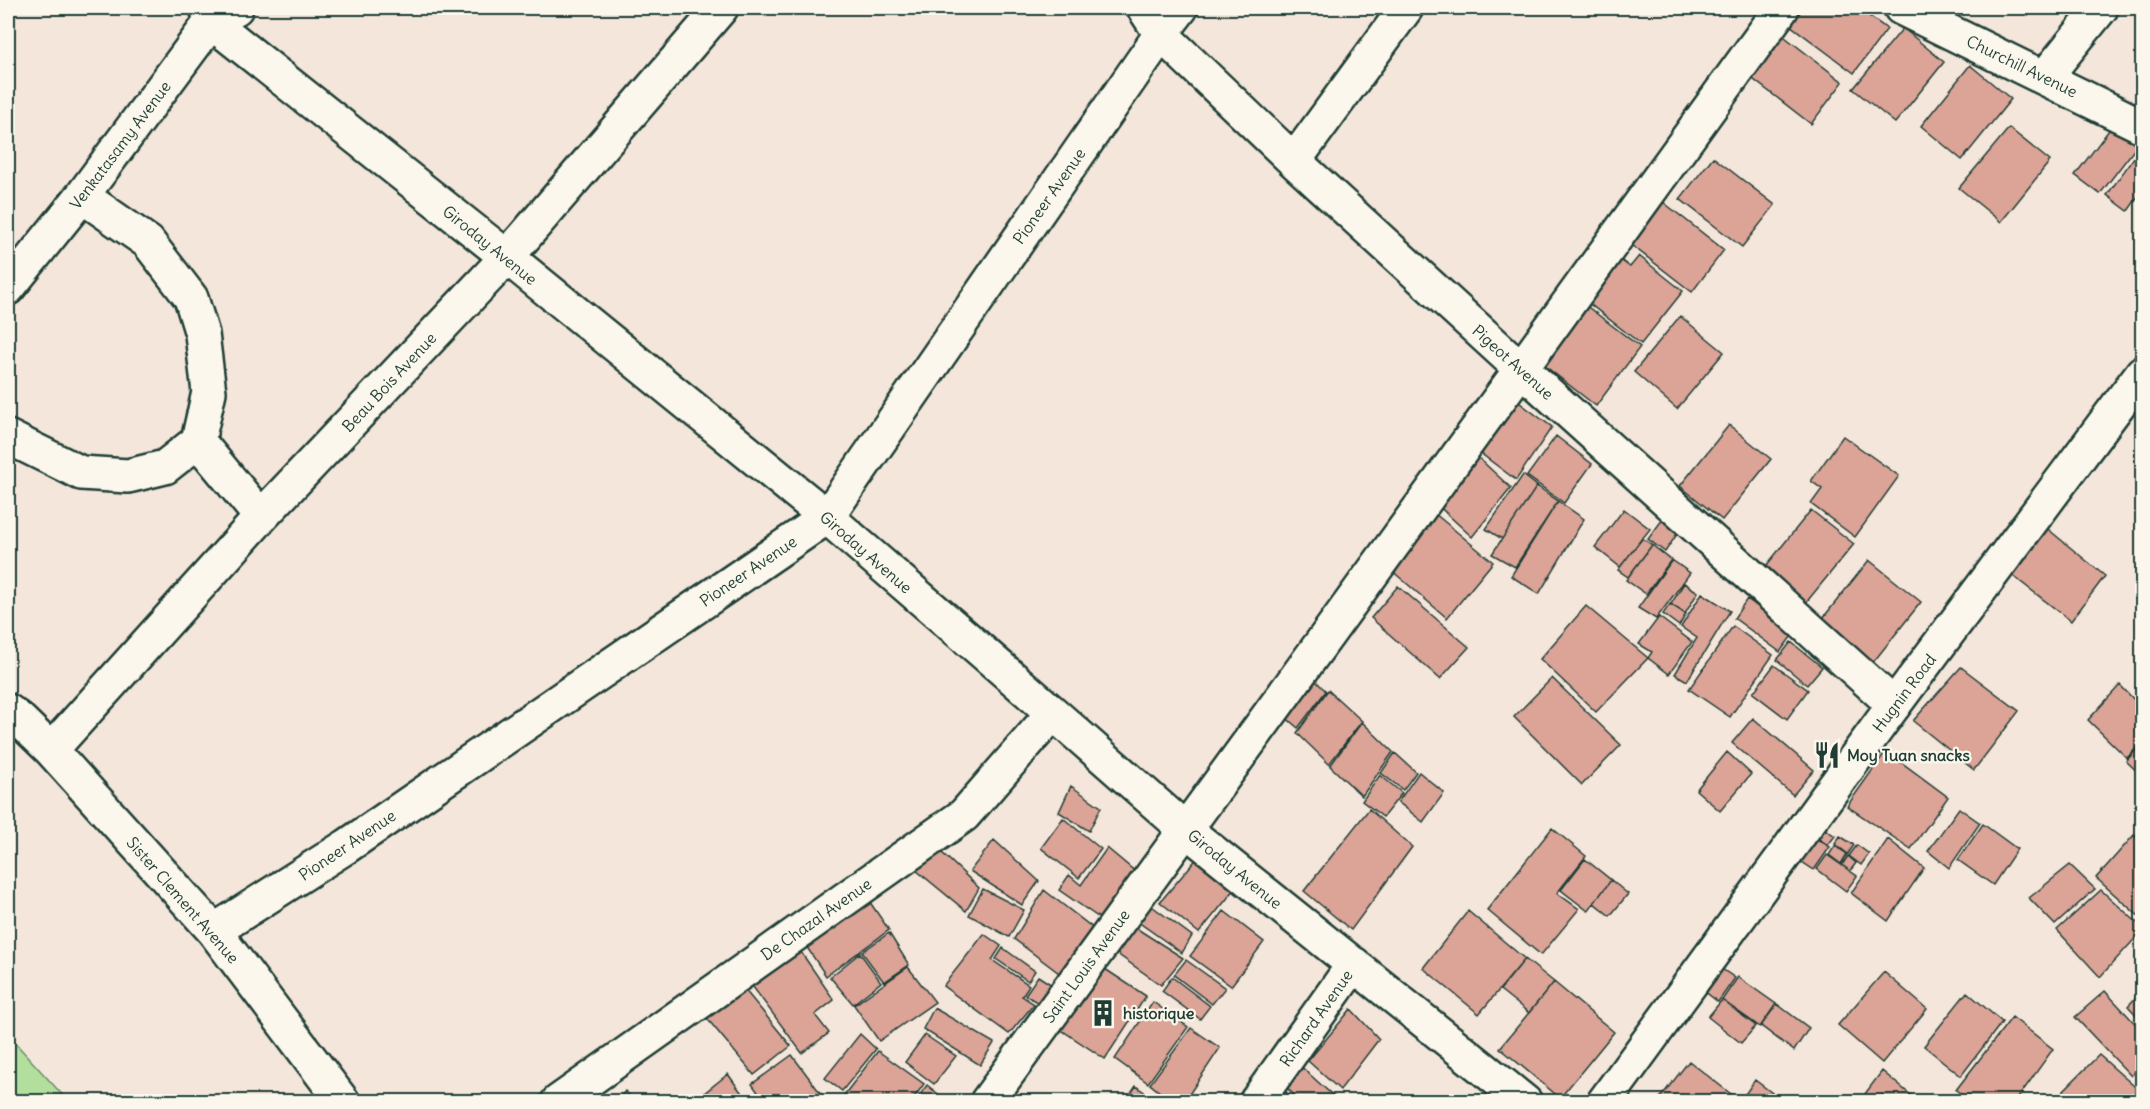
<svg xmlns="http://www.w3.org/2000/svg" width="2150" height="1109" viewBox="0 0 2150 1109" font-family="Delius,sans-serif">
	<rect width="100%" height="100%" fill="#f5e6db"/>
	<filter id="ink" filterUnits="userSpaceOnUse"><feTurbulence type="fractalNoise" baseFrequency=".0167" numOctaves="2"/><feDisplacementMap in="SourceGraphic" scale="12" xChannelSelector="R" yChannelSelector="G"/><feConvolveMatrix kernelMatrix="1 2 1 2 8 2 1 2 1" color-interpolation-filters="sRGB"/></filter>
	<g filter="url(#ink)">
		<path fill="#b2df9d" stroke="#688e68" stroke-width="1.5" d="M8 1035 68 1101H8Z"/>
		<path fill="#dca397" stroke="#1f3d34" stroke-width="1.5" d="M1803 8H1858L1887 29 1854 73 1790 25Z
			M1903 28 1944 62 1895 123 1853 89Z
			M1781 34 1843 82 1811 124 1749 76Z
			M1970 65 2011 99 1962 160 1921 126Z
			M2115 122 2140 142 2100 194 2075 175Z
			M2009 128 2050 161 2001 222 1959 188Z
			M2142 146V191L2128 211 2107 195Z
			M1713 157 1775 205 1742 247 1680 199Z
			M1663 202 1724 250 1692 292 1630 244Z
			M1615 256 1630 267 1639 256 1683 291 1641 344 1582 298Z
			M1580 301 1640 347 1596 406 1545 366 1542 357Z
			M1680 316 1724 352 1677 409 1634 372Z
			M1520 403 1552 427 1516 480 1471 446 1499 405Z
			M1729 425 1771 459 1722 520 1680 486Z
			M1556 436 1592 464 1564 503 1527 476Z
			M1843 436 1899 476 1855 537 1811 504 1822 489 1811 481Z
			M1470 450 1511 488 1472 537 1431 499Z
			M1523 475 1537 486 1502 539 1486 529Z
			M1537 486 1558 501 1515 567 1492 554Z
			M1558 501 1584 519 1539 594 1511 576Z
			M1428 508 1493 562 1447 618 1384 564Z
			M1624 509 1650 529 1620 567 1595 547Z
			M1811 510 1854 544 1804 605 1762 571Z
			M1668 512 1684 524 1665 552 1648 539Z
			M2043 525 2105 576 2071 621 2008 572Z
			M1642 538 1652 545 1628 577 1618 570Z
			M1652 545 1671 560 1646 594 1626 580Z
			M1672 560 1690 573 1656 619 1638 608Z
			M1869 560 1921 602 1871 665 1819 623Z
			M1684 583 1698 592 1685 614 1671 604Z
			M1398 586 1469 647 1440 679 1371 618Z
			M1702 593 1730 611 1687 681 1675 674 1697 638 1681 627Z
			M1747 599 1794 633 1780 652 1734 618Z
			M1670 604 1686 614 1679 626 1663 614Z
			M1586 606 1648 658 1596 712 1540 659Z
			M1659 617 1692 642 1669 674 1648 658 1652 652 1639 644Z
			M1733 626 1773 655 1730 717 1689 689Z
			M1791 642 1822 667 1807 685 1777 660Z
			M1774 665 1808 690 1787 719 1753 693Z
			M1961 667 2019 711 1974 770 1913 721Z
			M1305 670 1326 691 1298 728 1277 710Z
			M1552 678 1621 745 1582 785 1514 717Z
			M2120 685 2142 708V742L2127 758 2088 720Z
			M1328 690 1362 721 1329 764 1297 733Z
			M1753 718 1814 770 1793 795 1732 743Z
			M1362 722 1393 752 1362 796 1330 766Z
			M2142 744V776L2126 761Z
			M1886 751 1948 797 1911 849 1847 806Z
			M1727 752 1751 774 1720 811 1696 790Z
			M1395 753 1416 772 1403 790 1381 773Z
			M1419 772 1444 793 1423 822 1398 802Z
			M1380 775 1402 793 1383 817 1362 801Z
			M1071 786 1101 807 1089 831 1059 812Z
			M1959 808 1980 823 1949 868 1928 851Z
			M1369 809 1412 847 1351 930 1304 891Z
			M1063 818 1101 849 1079 878 1041 848Z
			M1983 824 2017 849 1993 885 1958 860Z
			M1819 825 1835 836 1828 845 1812 834Z
			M1552 828 1586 856 1557 893 1579 909 1541 955 1487 910Z
			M1811 835 1830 847 1814 870 1796 858Z
			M2134 835 2142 842V919L2096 878Z
			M1840 836 1854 845 1848 854 1835 844Z
			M1888 839 1924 868 1888 921 1851 893Z
			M994 840 1039 881 1022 905 970 871Z
			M1857 845 1869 854 1861 865 1849 856Z
			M1835 846 1847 854 1841 864 1829 855Z
			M1107 848 1138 874 1105 922 1059 890 1069 875 1081 885Z
			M939 850 979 888 966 911 916 870Z
			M1827 855 1857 876 1846 891 1817 869Z
			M1199 856 1235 889 1199 933 1160 902Z
			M1848 856 1856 863 1850 871 1842 865Z
			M1585 859 1611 880 1588 911 1561 890Z
			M2070 865 2095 889 2055 925 2029 898Z
			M1611 880 1628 894 1610 916 1594 903Z
			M983 889 1024 910 1009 937 969 915Z
			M1044 890 1098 932 1063 976 1014 939Z
			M2101 890 2142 927V931L2100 977 2057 930Z
			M865 895 889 930 826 976 802 940Z
			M1145 901 1192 936 1182 953 1134 919Z
			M1224 911 1264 942 1231 986 1190 956Z
			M1468 911 1525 959 1479 1014 1423 968Z
			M1128 923 1183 958 1161 985 1113 951Z
			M889 933 909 965 884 982 862 952Z
			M984 934 1001 946 992 960 1029 985 1022 996 1034 1004 1009 1034 943 986Z
			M794 942 834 1000 815 1015 829 1033 802 1053 747 979Z
			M1003 948 1035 971 1028 981 996 959Z
			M860 953 881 982 853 1004 830 977Z
			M1525 959 1554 982 1529 1013 1500 990Z
			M1186 960 1225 988 1212 1004 1174 975Z
			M908 967 935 1002 879 1041 854 1005Z
			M1102 967 1146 996 1105 1059 1060 1029Z
			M1719 967 1735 978 1718 1002 1703 990Z
			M1884 972 1927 1009 1882 1063 1838 1025Z
			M1038 976 1052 985 1040 1004 1025 995Z
			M1172 977 1210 1006 1200 1019 1162 991Z
			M1738 977 1776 1004 1760 1027 1722 1000Z
			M1554 982 1614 1032 1560 1098 1500 1048Z
			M740 984 791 1046 754 1075 705 1016Z
			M2105 991 2142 1031V1065L2131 1076 2075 1017Z
			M2142 991V1021L2128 1006Z
			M1967 992 2002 1022 1961 1076 1924 1046Z
			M1722 1000 1756 1026 1741 1043 1708 1017Z
			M1153 1002 1188 1027 1148 1083 1115 1059Z
			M1777 1004 1809 1028 1794 1051 1761 1026Z
			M934 1008 994 1043 980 1065 923 1029Z
			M1351 1009 1379 1039 1340 1090 1308 1061Z
			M2012 1017 2053 1049 2015 1102H1970L1956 1090Z
			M1191 1028 1220 1048 1184 1102H1172L1150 1084Z
			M860 1034 876 1049 842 1091 825 1078Z
			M925 1035 956 1056 934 1084 905 1062Z
			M878 1051 924 1084 911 1102H852L844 1095Z
			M792 1055 827 1102H765L752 1084Z
			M2099 1055 2142 1093V1102H2077L2063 1091Z
			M1689 1061 1741 1102H1657Z
			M1296 1062 1340 1102H1301L1281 1082Z
			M1882 1071 1919 1102H1859Z
			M728 1074 738 1088 749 1102H708L703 1094Z
			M1755 1080 1784 1102H1749L1743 1097Z
			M1278 1084 1296 1102H1265Z
			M927 1085 948 1102H915Z
			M1136 1086 1158 1102H1125Z
			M625 1091 636 1102H616Z"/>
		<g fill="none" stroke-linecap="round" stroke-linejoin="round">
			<defs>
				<path id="minor" d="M207 8 211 22 507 257 827 517 1053 713 1186 830 1525 1102
					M1144 8 1161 34 1294 161 1521 369 1894 705
					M1901 8 2142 126
					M2045 77 2101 8
					M1294 161 1406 8
					M82 196 148 242 191 298 202 334 209 392 198 441 261 517
					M8 288 82 196 211 22 236 8
					M8 437 81 473 128 476 165 467 198 441
					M8 711 20 720 51 750 214 931 343 1102
					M51 750 261 517 507 257 721 8
					M214 931 347 846 827 517 1161 34 1181 8
					M558 1102 964 815 1053 713
					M987 1102 1521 369 1782 8
					M1256 1102 1354 964"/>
				<path id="major" d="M1604 1102 1894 705 2142 373"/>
			</defs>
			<use href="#minor" stroke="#1f3d34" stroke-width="38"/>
			<use href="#major" stroke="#1f3d34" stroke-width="38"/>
			<use href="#minor" stroke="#fbf7ec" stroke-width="33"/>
			<use href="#major" stroke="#fbf7ec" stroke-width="33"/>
		</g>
	</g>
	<defs>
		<symbol id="restaurant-bare" viewBox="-9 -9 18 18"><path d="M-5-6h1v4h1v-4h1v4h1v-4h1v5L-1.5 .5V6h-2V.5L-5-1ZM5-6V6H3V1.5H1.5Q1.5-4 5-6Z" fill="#1f3d34" stroke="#fbf7ec" stroke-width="2.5" paint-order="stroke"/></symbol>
		<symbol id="building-bare" viewBox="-9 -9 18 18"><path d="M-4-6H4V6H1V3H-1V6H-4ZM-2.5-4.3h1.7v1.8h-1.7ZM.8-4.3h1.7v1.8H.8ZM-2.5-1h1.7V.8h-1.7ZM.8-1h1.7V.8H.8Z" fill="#1f3d34" stroke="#fbf7ec" stroke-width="2.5" paint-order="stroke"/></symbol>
	</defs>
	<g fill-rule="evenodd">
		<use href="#restaurant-bare" x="1808" y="736" width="38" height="38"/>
		<use href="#building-bare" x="1084" y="994" width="38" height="38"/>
	</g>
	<g text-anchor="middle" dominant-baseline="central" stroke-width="4.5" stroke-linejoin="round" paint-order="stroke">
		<g font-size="16" fill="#1f3d34" stroke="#fbf7ec">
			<text transform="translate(2022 66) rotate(26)">Churchill Avenue</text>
			<text transform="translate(120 145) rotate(-53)">Venkatasamy Avenue</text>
			<text transform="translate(1049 196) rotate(-55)">Pioneer Avenue</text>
			<text transform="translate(490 245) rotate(39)">Giroday Avenue</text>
			<text transform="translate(1513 362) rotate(42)">Pigeot Avenue</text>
			<text transform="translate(389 382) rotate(-47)">Beau Bois Avenue</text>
			<text transform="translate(866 552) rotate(41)">Giroday Avenue</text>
			<text transform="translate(748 571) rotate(-34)">Pioneer Avenue</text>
			<text transform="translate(1904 693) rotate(-53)">Hugnin Road</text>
			<text transform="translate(347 845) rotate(-34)">Pioneer Avenue</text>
			<text transform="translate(1235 869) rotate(39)">Giroday Avenue</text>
			<text transform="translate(183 900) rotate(49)">Sister Clement Avenue</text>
			<text transform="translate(816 919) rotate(-35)">De Chazal Avenue</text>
			<text transform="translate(1086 966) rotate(-54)">Saint Louis Avenue</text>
			<text transform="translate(1316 1018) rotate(-55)">Richard Avenue</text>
		</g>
		<g font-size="16" font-weight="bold" fill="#1f3d34" stroke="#fbf7ec" text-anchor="start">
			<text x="1847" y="755">Moy Tuan snacks</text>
			<text x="1123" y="1013">historique</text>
		</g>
	</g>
	<rect width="2150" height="1109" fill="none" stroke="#fbf7ec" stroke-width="30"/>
	<rect x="15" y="15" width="2120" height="1079" fill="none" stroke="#1f3d34" stroke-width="2" filter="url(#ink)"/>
</svg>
